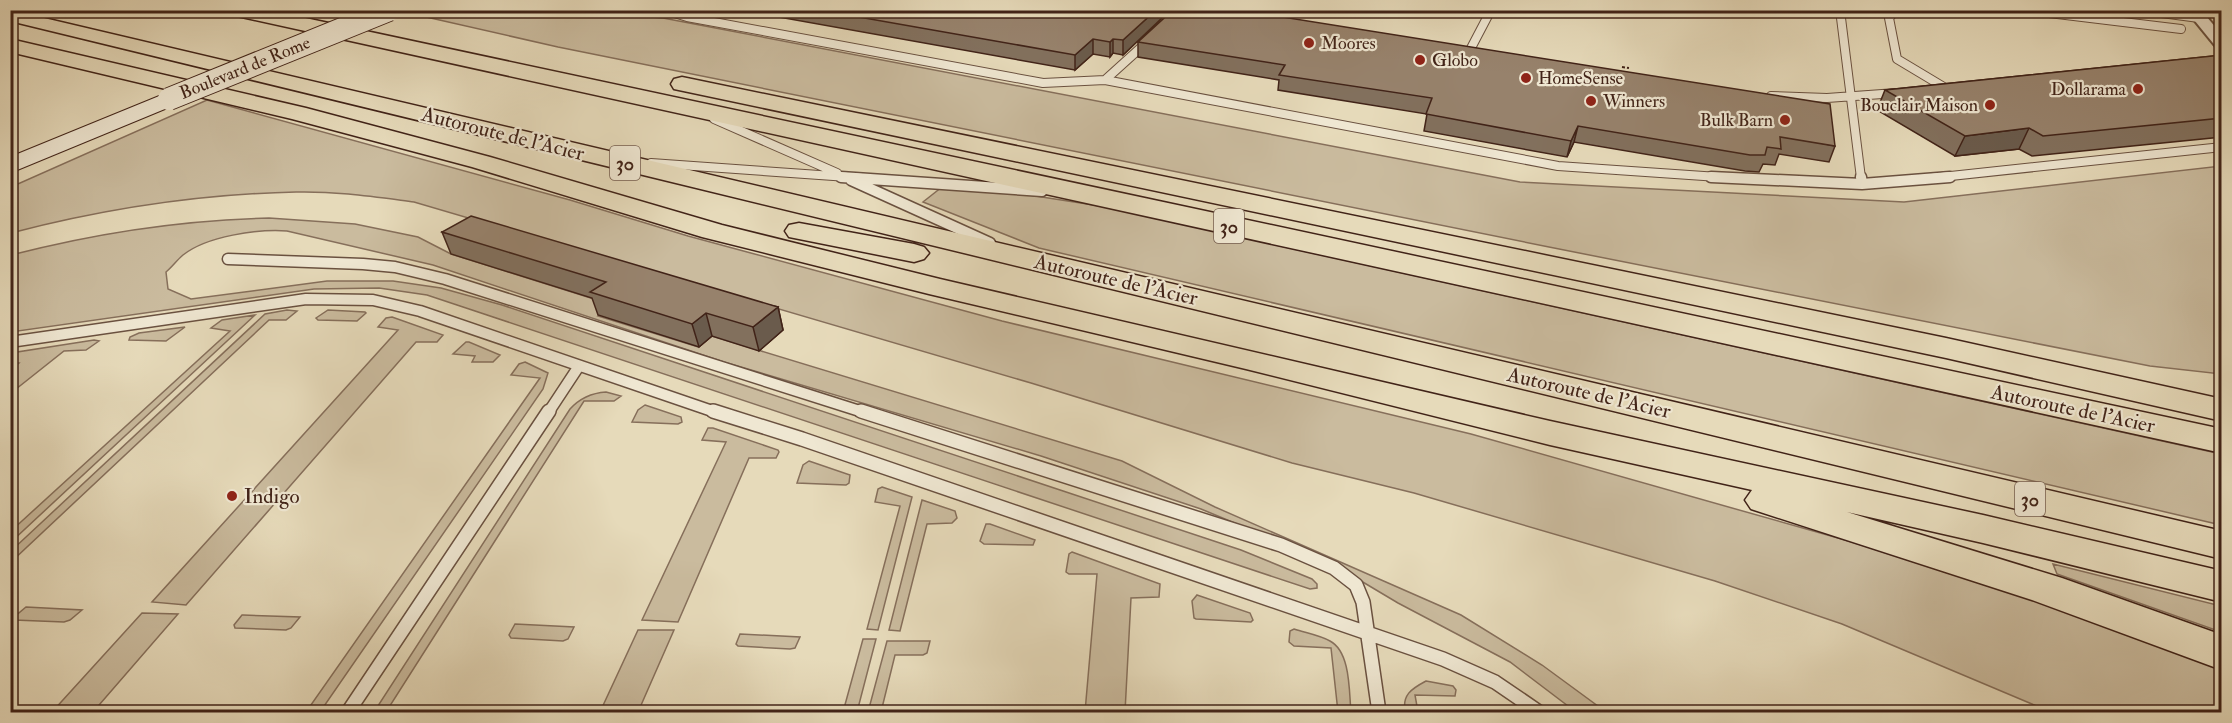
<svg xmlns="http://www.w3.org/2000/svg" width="2232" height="723" viewBox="0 0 2232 723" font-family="'IM FELL Double Pica',serif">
	<rect width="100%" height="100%" fill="#e6daba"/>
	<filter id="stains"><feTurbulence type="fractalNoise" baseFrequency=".00333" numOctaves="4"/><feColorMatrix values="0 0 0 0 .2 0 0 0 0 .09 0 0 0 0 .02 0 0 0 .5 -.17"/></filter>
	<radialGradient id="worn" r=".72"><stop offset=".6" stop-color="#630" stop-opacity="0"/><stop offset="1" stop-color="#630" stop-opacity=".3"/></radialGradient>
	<path fill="#cabb9e" stroke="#866f5b" stroke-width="1.5" d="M422 10H566L663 18 1520 182 1904 202 2221 166V374L2150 366 1549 247 558 47 413 14Z
		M207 100 570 200 688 236 1002 321 1471 434 1852 542 2110 625 2221 669V712H2051L1842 624 1715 581 1414 493 1292 463 1031 383 414 202C375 197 335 191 296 192 200 194 103 209 11 233V187Z
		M942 187 1016 193 1100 206 2221 454V525L1039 248 923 202Z
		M269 218 355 224 418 237 451 254 613 305 598 316 698 347 712 336 1122 461 1215 507 1461 615 1542 665 1606 712H1576L1510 662 1398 603 1351 575 1309 554 1201 509 1041 456 724 362 433 265 287 231C257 229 207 236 183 255 177 260 172 267 166 272L168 289 191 299 327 281H393L441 288 502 305 1241 550 1312 579 1317 584V588L1310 589 427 295 379 288 314 289 11 332V255C96 233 181 220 269 218Z
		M287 310 297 311 286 320H269L11 562V551L265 314Z
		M328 310 365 312 366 313 357 321 318 320 316 318Z
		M255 315 11 542V531L230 331 211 328 222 320Z
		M392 317 443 335 437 342H416L186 605 152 602 398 330 378 327 386 318Z
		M185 327 166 341 129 340 130 337 139 333Z
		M94 340 99 341 86 350 64 351 11 393V370L19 363 11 362V353Z
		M466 342H469L500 355 493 362H472L475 356 453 354Z
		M525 362 548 373 543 389 320 712H306L540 378 511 375 519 364Z
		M606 392 621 396 614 401H584L386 712H374L570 409C580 398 591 393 606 392Z
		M645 405 681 417 682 422 678 424 632 422 638 410Z
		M708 428H713L778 450 779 452 776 458H749L678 622 642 620 726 442 702 440Z
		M809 461 850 475 849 483 846 485 797 483 803 465Z
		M882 487 912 497 878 630 867 629 900 506 875 502 878 489Z
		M922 500 955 511 957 518 952 523 927 524 900 631 889 630Z
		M986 524H990L1035 540 1033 545 984 544 980 541Z
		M1072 552 1160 584 1159 597 1131 598 1125 712H1085L1097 574H1069L1066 572 1069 554Z
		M2053 564 2221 606V632L2057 574Z
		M1197 595 1250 613 1253 620 1251 622 1196 619 1194 618 1192 601Z
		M26 607 82 610 70 620 64 622 14 620 13 618Z
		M142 613 178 614 93 712H52Z
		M242 615H243L300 617 291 628 286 630 235 628 234 625Z
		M515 624 574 627 568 639 563 641 511 638 509 635Z
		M1294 629C1306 633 1319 635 1330 641 1351 652 1349 693 1351 712H1338L1331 648 1294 646 1289 642 1290 631Z
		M638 630H674L638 712H600Z
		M740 634 800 637 795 648 790 649 738 646 736 644Z
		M863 639H876L857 712H843Z
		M887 641H930L927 653 923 655H895L881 712H868Z
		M1426 681 1453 686 1456 690 1455 696 1415 695 1418 712H1405C1402 695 1411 689 1426 681Z"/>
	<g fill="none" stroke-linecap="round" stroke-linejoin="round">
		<defs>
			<path id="lane-far2" d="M665 10 687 17 1043 83 1105 80 1558 166 1733 178
				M1840 10 1861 178
				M1896 10 1889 18 1897 59 1947 89
				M2024 10 2181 29
				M2139 10 2199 18
				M1470 50 1491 10
				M1105 80 1147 42
				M1771 96 1827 98 1896 93
				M714 119 837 173
				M651 163 862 178
				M1932 178 2222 147"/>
			<path id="lane-far1" d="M841 177 1042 191
				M1711 177 1862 184 1950 177
				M1861 177 1862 184
				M851 180 990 243
				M228 259 363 264 395 267 445 279 866 413
				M10 342 306 299 373 300 420 311 718 413
				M548 413 579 366"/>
			<path id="lane" d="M713 411 802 439 1443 659 1495 682 1539 712
				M861 411 1281 545 1334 568 1356 585 1363 602 1379 712
				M348 712 549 411"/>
			<path id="street" d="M2186 10H2201L2222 35V49L2217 48Z"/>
			<path id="secondary" d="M169 92 177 94 180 99 177 104 10 173V157Z"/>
			<path id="highway" d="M10 10 2222 531V559L10 21Z
				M227 10H268L2222 429V453L237 16 230 14Z
				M10 39 306 108 490 157 722 225 940 279 1550 421 1983 515 2222 571V602L1983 543 1847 512 2062 578 2222 635V670L2032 600 1751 509 1745 500 1752 490 1550 445 1246 369 929 294 702 237 472 167 292 119 10 52Z
				M682 77 1946 338 2222 399V421L1946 358 674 89 671 84 674 79Z
				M799 223 914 244 924 247 929 253 924 259 914 262 789 237 785 231 789 225Z"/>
		</defs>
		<use href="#lane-far2" stroke="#6a5140" stroke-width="10"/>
		<use href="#lane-far1" stroke="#6a5140" stroke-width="13"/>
		<use href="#lane" stroke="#6a5140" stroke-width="16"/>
		<use href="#street" stroke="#6a5140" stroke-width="4"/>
		<use href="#secondary" stroke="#412318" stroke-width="2"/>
		<use href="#highway" stroke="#412318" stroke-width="3"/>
		<path stroke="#412318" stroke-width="2" stroke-dasharray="3 2" stroke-linecap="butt" d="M1622 67 1629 68"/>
		<use href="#lane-far2" stroke="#efe7d2" stroke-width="8"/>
		<use href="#lane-far1" stroke="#efe7d2" stroke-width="10"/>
		<use href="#lane" stroke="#efe7d2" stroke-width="13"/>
		<use href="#street" fill="#efe7d2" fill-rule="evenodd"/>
		<use href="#secondary" fill="#efe7d2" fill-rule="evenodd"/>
		<use href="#highway" fill="#e6daba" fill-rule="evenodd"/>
		<defs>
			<path id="secondary-bridge" d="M169 99 389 10"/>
		</defs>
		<use href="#secondary-bridge" stroke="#412318" stroke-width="24" stroke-linecap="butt"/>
		<use href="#secondary-bridge" stroke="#efe7d2" stroke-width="22"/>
	</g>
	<path fill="#82705d" stroke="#412318" stroke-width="1.5" d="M740 10H1164V16L1123 55 1113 53 1110 57 1093 54 1075 70Z
		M1173 10 1835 146 1829 162 1779 154 1775 165 1763 164 1759 172 1745 171 1574 142 1567 157 1424 131 1427 114 1278 90 1279 80 1138 57V42Z
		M2222 55V137L2032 156 2019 149 1955 156 1877 110 1885 90Z
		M442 232 778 307 783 330 759 351 712 336 699 347 598 315 592 298 451 254Z"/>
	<path fill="#6a5b4c" stroke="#412318" stroke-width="1.5" d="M1156 10H1164V16L1123 55V40Z
		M1093 39V54L1075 70V55Z
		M1113 39V53L1110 57V42Z
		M1578 126 1574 142 1567 157 1571 141Z
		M2029 128 2019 149 1955 156 1965 136Z
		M778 307 783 330 759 351 753 327Z
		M706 313 712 336 699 347 692 324Z"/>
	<path fill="#97826c" stroke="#412318" stroke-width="1.5" d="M819 10H1156L1123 40 1113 39 1110 42 1093 39 1075 55Z
		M1173 10H1238L1830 104 1835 146 1780 137 1781 149 1767 147 1765 155H1750L1578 126 1571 141 1426 114 1432 98 1279 75 1285 65 1138 42Z
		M2222 55V118L2043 136 2029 128 1965 136 1885 90Z
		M471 216 778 307 753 327 706 313 692 324 590 292 606 282 442 232Z"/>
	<g fill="#8f2418" stroke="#efe7d2" stroke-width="2">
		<circle cx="1309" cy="43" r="6"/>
		<circle cx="1420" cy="60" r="6"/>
		<circle cx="1526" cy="78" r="6"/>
		<circle cx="2138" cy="89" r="6"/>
		<circle cx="1591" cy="101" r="6"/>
		<circle cx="1990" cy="105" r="6"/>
		<circle cx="1785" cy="120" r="6"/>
		<circle cx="232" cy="496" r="6"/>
	</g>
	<g text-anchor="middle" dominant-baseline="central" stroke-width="4.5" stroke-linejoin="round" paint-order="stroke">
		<g font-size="18" fill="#412318" stroke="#efe7d2" text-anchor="start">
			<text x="1321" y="43">Moores</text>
			<text x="1432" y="60">Globo</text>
			<text x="1538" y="78">HomeSense</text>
			<text x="2126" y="89" text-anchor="end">Dollarama</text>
			<text x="1603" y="101">Winners</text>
			<text x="1978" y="105" text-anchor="end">Bouclair Maison</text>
			<text x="1773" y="120" text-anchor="end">Bulk Barn</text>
		</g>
		<g font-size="18" fill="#412318" stroke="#efe7d2">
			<text transform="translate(245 68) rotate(-22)">Boulevard de Rome</text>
		</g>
		<g fill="#efe7d2" stroke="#755e50" stroke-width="1.5">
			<rect x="610" y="146" width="30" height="34" rx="4.5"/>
			<rect x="1214" y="209" width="30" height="34" rx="4.5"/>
			<rect x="2015" y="482" width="30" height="34" rx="4.5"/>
		</g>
		<g font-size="20" font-weight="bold" fill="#412318">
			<text x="625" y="163">30</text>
			<text x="1229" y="226">30</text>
			<text x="2030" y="499">30</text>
		</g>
		<g font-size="21" fill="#412318" stroke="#efe7d2">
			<text transform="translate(503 134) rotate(14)">Autoroute de l'Acier</text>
			<text transform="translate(1116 280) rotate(13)">Autoroute de l'Acier</text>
			<text transform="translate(1589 393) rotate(13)">Autoroute de l'Acier</text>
			<text transform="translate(2073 409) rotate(12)">Autoroute de l'Acier</text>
		</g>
		<g font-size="21" fill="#412318" stroke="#efe7d2" text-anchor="start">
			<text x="244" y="496">Indigo</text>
		</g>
	</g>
	<rect width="2232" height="723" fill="none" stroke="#e6daba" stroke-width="36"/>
	<rect x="12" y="12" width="2208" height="699" fill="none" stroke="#412318" stroke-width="3"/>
	<rect x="18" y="18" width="2196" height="687" fill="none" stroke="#412318" stroke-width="1.5"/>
	<rect width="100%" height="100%" filter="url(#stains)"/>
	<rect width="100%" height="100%" fill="url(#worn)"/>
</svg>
